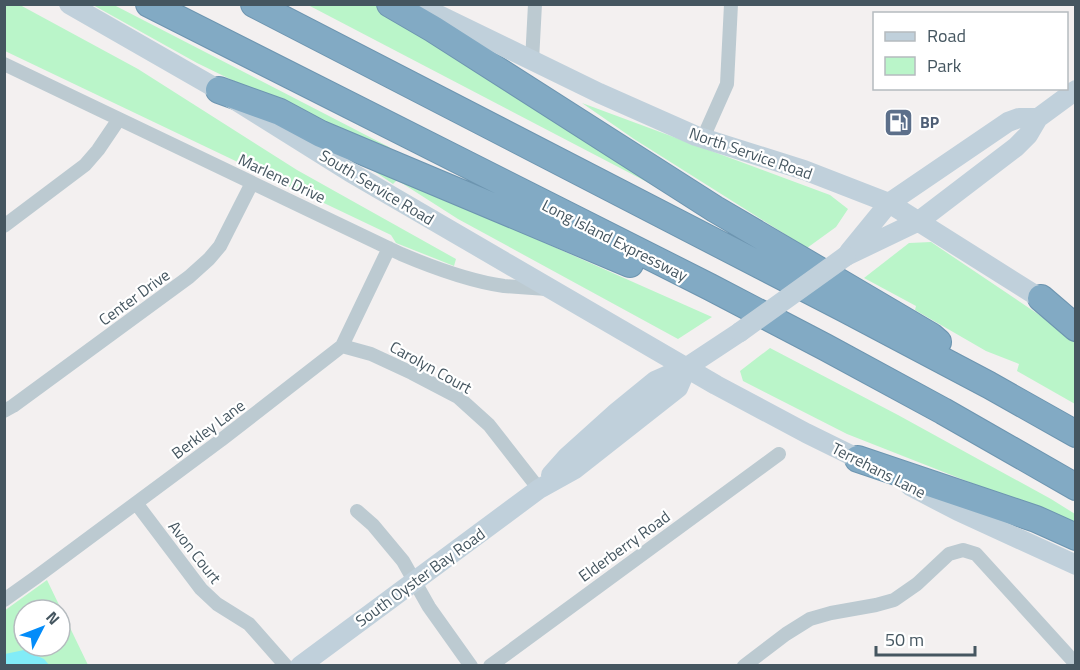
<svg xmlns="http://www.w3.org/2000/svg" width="1080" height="670" viewBox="0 0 1080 670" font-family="'Titillium Web',sans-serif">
	<rect width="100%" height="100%" fill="#f3f0f0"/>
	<path fill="#baf5c9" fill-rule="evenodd" d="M5 4 20 5 138 69 297 170 456 259 454 266 396 243 391 235 5 51Z
		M93 5H114L389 147 398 155 304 115 197 63Z
		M308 5H377L409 21 714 217Z
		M582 103 830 195 848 209 836 227 807 248 634 139Z
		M352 156 457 204 712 317 678 339 458 219 397 180 393 184Z
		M931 242 1075 339V404L1017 371 1019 364 986 351 915 310 916 306 864 278 909 243Z
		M770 348 898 415 1051 499 1075 514V527L1045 512 847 434 743 381 740 371Z
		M47 580 88 665H5L4 611ZM24 610H60V646H24Z"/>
	<path fill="#82ecf7" d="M24 650 44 659 49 665H5V654Z"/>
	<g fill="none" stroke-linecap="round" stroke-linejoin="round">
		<defs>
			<path id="highway" d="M149 4 710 287 825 347 943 411 1076 487
				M254 4 845 309 989 385 1076 434
				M390 4 433 29 715 209 931 336 938 342
				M219 90 280 112 321 134 630 264
				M1041 298 1076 328
				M858 459 1036 519 1076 537"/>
		</defs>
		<use href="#highway" stroke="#6d95b0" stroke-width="28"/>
		<path stroke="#bccad1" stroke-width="14" d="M532 61 535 4
			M4 64 401 254C434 268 469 281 504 286 518 287 533 288 547 289
			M703 138 727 84 731 4
			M4 226 85 165 98 150 119 119
			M342 346 371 354 412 373 458 397 489 425 539 489
			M4 411 13 406 189 277 209 259 220 246 252 183
			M136 503 201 589 217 604 249 624 286 666
			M357 511 373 525 403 561 429 607 471 666
			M4 600 35 578 221 440 342 346 389 248
			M490 666 779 454
			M744 666 786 634 810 619 831 613 876 605 894 600 917 584 949 554 963 550 976 554 1076 664"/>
		<path stroke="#c0d0db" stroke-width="20" d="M69 4 219 90 350 172 716 385 806 433 871 465
			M416 4 599 93 696 136 804 170 889 203 1051 305
			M849 252 889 203 1008 122 1019 118H1038
			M846 256 919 221 1016 147 1028 135 1038 118 1076 90
			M551 475 567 457 617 412 655 381 687 367 740 332
			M910 486 958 511 1076 565
			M300 666 539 489 575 469 678 388 687 367"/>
		<use href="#highway" stroke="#82aac4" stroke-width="26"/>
		<path stroke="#c0d0db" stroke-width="20" d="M740 332 846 256"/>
	</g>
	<defs>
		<symbol id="fuel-square" viewBox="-11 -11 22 22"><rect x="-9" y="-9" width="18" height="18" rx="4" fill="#5c6f8a" stroke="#fff"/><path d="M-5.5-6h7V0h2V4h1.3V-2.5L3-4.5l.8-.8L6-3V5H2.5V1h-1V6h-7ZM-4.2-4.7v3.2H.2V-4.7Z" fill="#fff"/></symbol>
	</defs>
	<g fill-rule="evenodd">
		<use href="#fuel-square" x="882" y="106" width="33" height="33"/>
	</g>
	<g text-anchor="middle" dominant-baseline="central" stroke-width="4.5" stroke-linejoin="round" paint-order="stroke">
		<g font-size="16" font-weight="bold" fill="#4e5e75" stroke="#fff" text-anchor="start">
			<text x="920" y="122">BP</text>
		</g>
		<g font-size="16" fill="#455660" stroke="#fff">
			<text transform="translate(751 153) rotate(19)">North Service Road</text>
			<text transform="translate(282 178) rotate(25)">Marlene Drive</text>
			<text transform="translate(377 187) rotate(31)">South Service Road</text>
			<text transform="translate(615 240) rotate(27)">Long Island Expressway</text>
			<text transform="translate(134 297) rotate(-36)">Center Drive</text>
			<text transform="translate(431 367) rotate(29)">Carolyn Court</text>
			<text transform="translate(208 429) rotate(-37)">Berkley Lane</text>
			<text transform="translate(879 470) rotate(27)">Terrehans Lane</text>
			<text transform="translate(624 546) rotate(-36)">Elderberry Road</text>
			<text transform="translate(195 552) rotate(52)">Avon Court</text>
			<text transform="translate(420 577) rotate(-36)">South Oyster Bay Road</text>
		</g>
	</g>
	<rect width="1080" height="670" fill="none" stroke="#455660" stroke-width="12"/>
	<rect x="873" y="12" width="195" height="78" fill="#ffffff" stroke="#b5bbbf" stroke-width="1.5"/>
	<rect x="885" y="32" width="30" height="9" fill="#c0d0db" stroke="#b5bbbf" stroke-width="1.5"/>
	<text x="927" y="42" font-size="18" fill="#455660">Road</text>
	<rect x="885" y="57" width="30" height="18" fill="#baf5c9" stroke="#b5bbbf" stroke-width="1.5"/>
	<text x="927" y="72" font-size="18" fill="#455660">Park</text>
	<g transform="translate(42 628) rotate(48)"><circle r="28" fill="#ffffff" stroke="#b5bbbf" stroke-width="1.5"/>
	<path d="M0-4.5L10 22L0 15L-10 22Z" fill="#038cf9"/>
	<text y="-9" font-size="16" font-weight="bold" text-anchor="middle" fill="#455660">N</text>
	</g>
	<path d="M876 646v9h99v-9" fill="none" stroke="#455660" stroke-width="3"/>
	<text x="885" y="646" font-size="18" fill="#455660" stroke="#ffffff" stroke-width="4.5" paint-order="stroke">50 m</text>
</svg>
